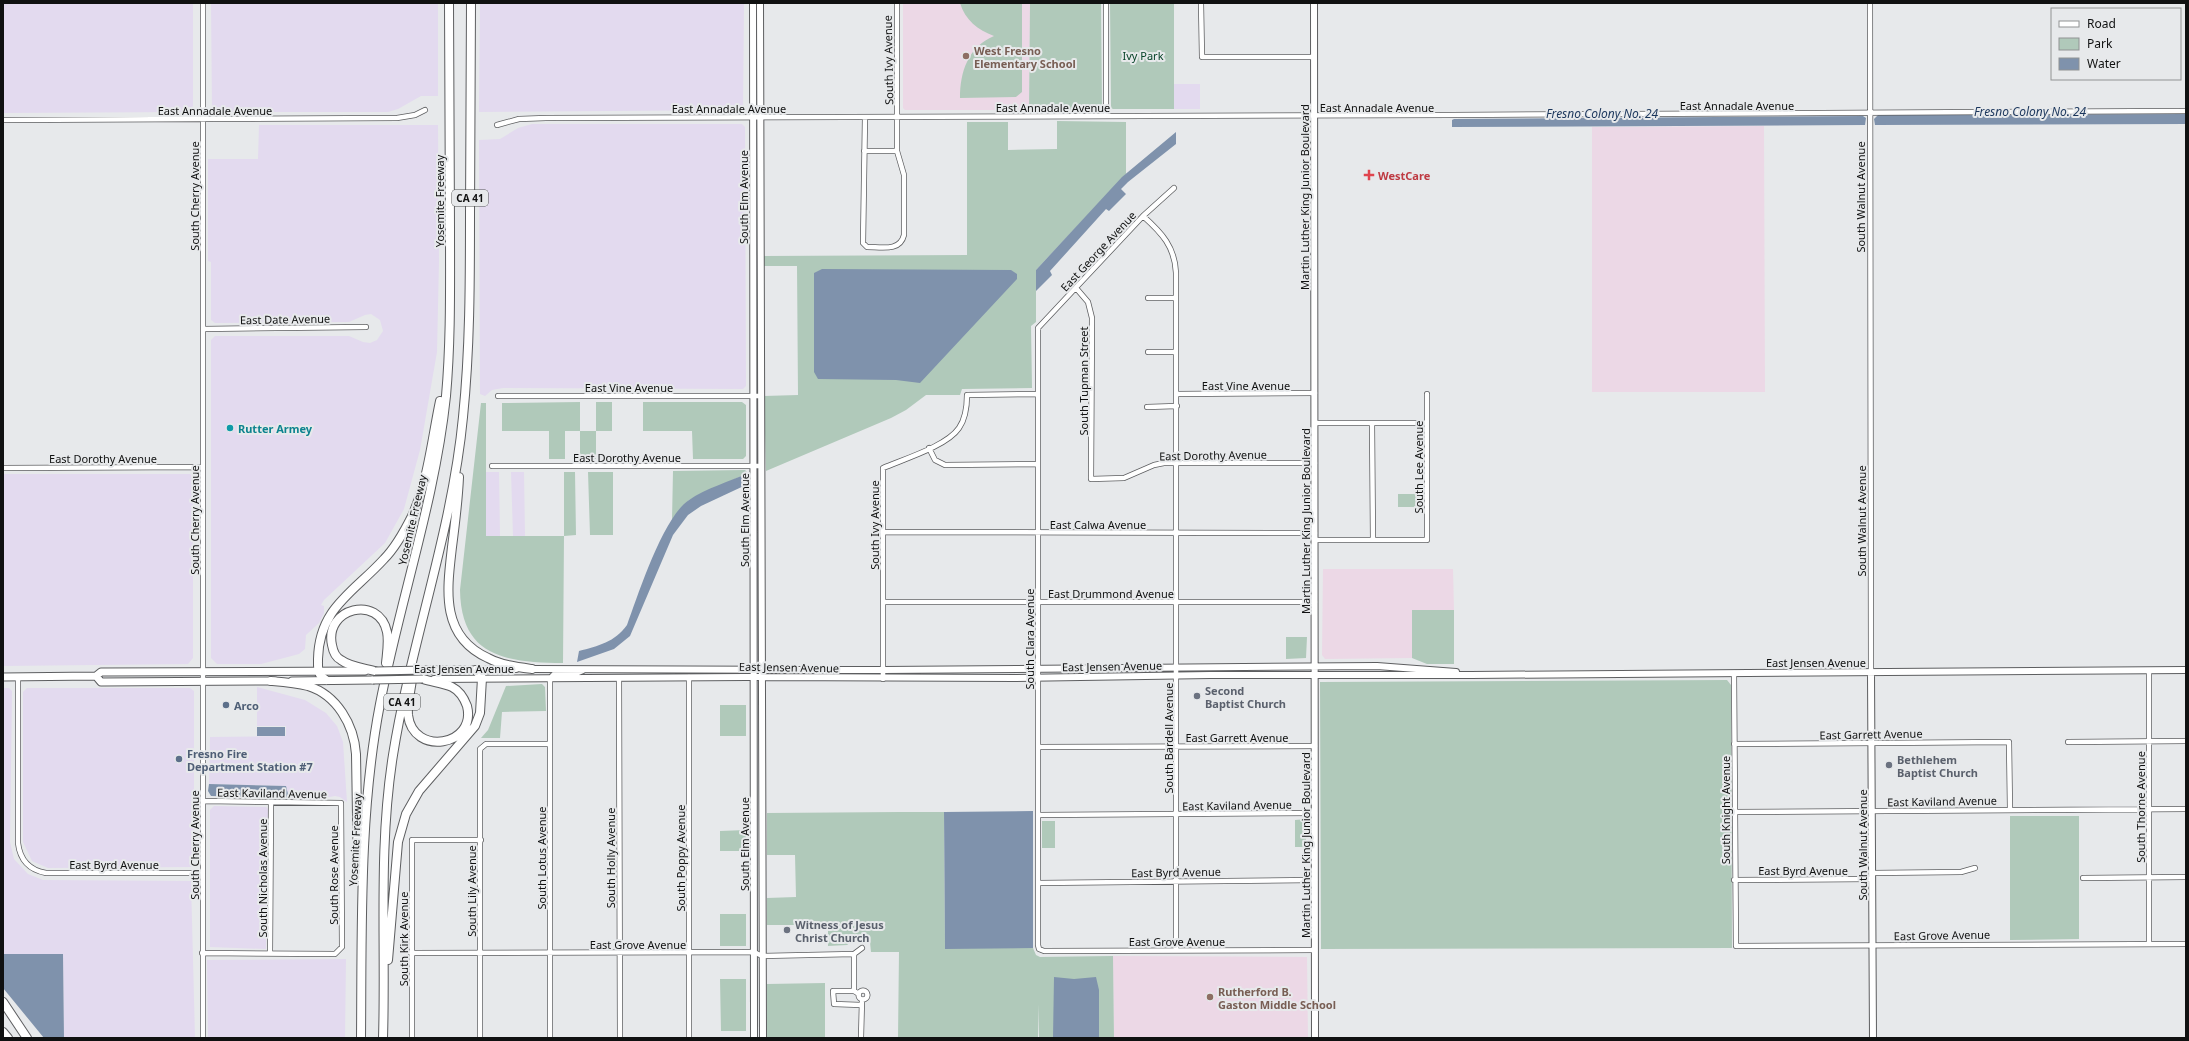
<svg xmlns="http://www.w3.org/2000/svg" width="2189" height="1041" viewBox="0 0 2189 1041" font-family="'Noto Sans',sans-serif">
	<rect width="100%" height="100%" fill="#e7e9eb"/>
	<path fill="#e3daef" d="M3 3H193V106L187 112 3 113Z
		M211 3H438V96H421L398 109 388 112H212Z
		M480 3H744L743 110 479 112Z
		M1174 84H1200V109H1174Z
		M532 124H742L745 127 746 386 743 389 503 388 492 390 485 396 480 394 479 140 500 139 518 128Z
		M259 125H438L439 261 437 352 420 450 404 509 385 543 324 600 321 605 324 606V613L319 623 306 635 305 649 299 654 261 664H217L211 658V340L215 336H349L363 342 370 343 377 340 383 331 380 320 371 314 365 315 349 322 215 323 211 320V262L208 261V159H258Z
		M486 472H499L500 536H486Z
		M511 472H524L525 536H513Z
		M3 474H190L193 477V658L188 664 3 666Z
		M257 687 305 700 326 713 337 726 343 742 347 802 340 797 335 796 319 799 289 798 286 786 209 784 210 737 286 736V726H257Z
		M3 688H9L12 691 10 842 14 859 28 874 43 880 191 881 195 1038H64L63 954H3Z
		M27 688H190L194 691V866L191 867 48 868 32 861 23 842V692Z
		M214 806 266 807 268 809 266 949 210 947V810Z
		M346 959 345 1038H208L207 960Z"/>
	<path fill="#ecd8e6" d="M903 3H1030L1029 110H905L903 108Z
		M1764 126 1765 392H1592V127Z
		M1323 569H1453L1454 610H1412V658L1325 659 1322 655Z
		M1113 956 1307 957 1308 1038H1114Z"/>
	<path fill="#b0c9ba" d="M960 3H1022V92L1016 97 960 98C960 72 968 47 994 36 978 30 965 20 960 3Z
		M1030 3H1101L1102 107 1099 110H1029Z
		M1110 3H1174V109H1113L1111 108Z
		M1057 121 1126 122V174L1036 270V322L1031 326 1032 388 962 389 960 395H926L906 410 891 418 766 471 764 396 798 395 797 266H764V256L967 255V122H1008V150L1057 149Z
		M580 402V431H596V402H612V431H596V459H580V431H565V459H549V431H502V403Z
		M643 402H742L746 405V456L743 459H693L692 431H643Z
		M481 403H486V536H564V472H575L576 535 564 536 563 663C507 662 461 658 460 590Z
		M745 470 748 473 689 500 672 520 673 471Z
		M588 472H613V535H590Z
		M1398 494H1419V507H1398Z
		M1412 610H1454V664H1427L1412 658Z
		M1286 637H1307L1306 658 1286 659Z
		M1727 680 1731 685 1732 948 1321 949 1320 682Z
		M542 684 545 687 546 711 502 712 500 738H481L488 730 506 686Z
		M720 705H746V736H720Z
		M899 812H944L945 948H1033L1036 955 1040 957 1113 956 1114 1038H1039V1004L1038 1038H898L899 952H871L870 942 862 937 856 938 847 945 828 946V925H767V898L796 897 795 855H767V813Z
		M2010 816H2079V939L2010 940Z
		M1306 819V847H1295V820Z
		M1042 821H1055V848H1042Z
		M746 830V851H720V831Z
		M720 914H746V946H720Z
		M720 979H746V1031H721Z
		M825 983V1038H767V984Z"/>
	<path fill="#7f92ac" d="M2186 114V124L1875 125 1874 119 1878 115Z
		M1863 116 1866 118 1865 125 1452 127V120L1454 119Z
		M1176 132V144L1128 182 1121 189 1126 194 1109 211 1106 209 1050 271 1052 275 1036 291V270L1122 177Z
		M822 269 1011 270 1017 274V279L920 383 896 380 818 379 814 372V273Z
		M748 473V484L701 506 688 515 673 535 630 636 614 649 577 662 579 651C598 646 615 642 627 625 638 595 663 517 689 500 706 488 729 482 748 473Z
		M257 727H285V736H257Z
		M209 784 286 786 289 798 211 796 208 791Z
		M1033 811V948L945 949 944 812Z
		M3 954H63L64 1038H44L3 988Z
		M1054 977 1074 979 1096 977 1099 990V1038H1053Z"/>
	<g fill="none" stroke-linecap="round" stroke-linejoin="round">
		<defs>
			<path id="street" d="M1106 3V115
				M1201 3 1202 57H1314
				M1870 3 1871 673
				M865 117 863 243 867 247C881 247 900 252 904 235V175L897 151V3
				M3 120 397 118 415 115 425 110
				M497 125 519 119 546 118 1452 115 2186 111
				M864 151H897
				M1174 188 1143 216 1038 328V945L1039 949 1044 951 1315 950
				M1143 216C1162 233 1175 247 1176 273V950
				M1076 288 1088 302 1092 318 1091 479 1124 478 1154 465 1164 463H1315
				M1148 298H1176
				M203 329 366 327
				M1148 352H1176
				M1177 394 1315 393
				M498 396H760
				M1147 407 1177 406
				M1315 423H1427
				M1372 423 1373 540
				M929 448 935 460 945 465 1037 464
				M492 466H761
				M3 468 203 467
				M882 532 1315 533
				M1315 540H1427V394
				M884 602H1315
				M1734 673 1736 946 2186 944
				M18 677V843C20 860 29 870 46 873H203
				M689 677V1038
				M619 678 620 1038
				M550 679V1038
				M883 679V468C904 459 947 446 959 428 966 418 967 406 967 395L1037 394
				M2068 742 2186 741
				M1734 744 2009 742 2010 809
				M1039 747 1315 746
				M1734 812 2186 809
				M1039 815 1315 813
				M1872 873 1961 872 1975 868
				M2083 878 2186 877
				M1734 880 1872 879
				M1038 883 1315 880
				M2149 944V671
				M202 953 335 954 342 947 341 803 203 801
				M270 953 271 803
				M411 953 754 952 762 956 854 954 862 948
				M854 954V991L859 994
				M858.5 995a4.5 4.5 0 1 1 9 0a4.5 4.5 0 1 1-9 0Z
				M854 991H833L834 1004 861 1005
				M203 1038V3
				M412 1038V840H481
				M480 1038V749L486 744H550
				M861 1038 862 1000"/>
			<path id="secondary" d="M753 3 754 1038
				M760 3 763 1038
				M1314 3 1315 1038
				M530 669 883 670 1377 666 1456 672
				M476 670 516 669
				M1871 673 1873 1038
				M434 679 746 677 1016 678 1210 675H1471L2186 670
				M550 679 555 674 576 673 583 670"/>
			<path id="primary" d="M426 670H476
				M96 676 101 682 275 681
				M3 677 96 676 101 672 365 671
				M292 681 373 680"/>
			<path id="highway" d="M459 477C458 501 455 524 452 547 447 590 440 636 488 658 501 665 517 667 532 669
				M375 671C364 668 350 667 341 660 335 657 333 651 332 645 324 608 379 594 387 632 389 642 387 653 386 663
				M412 679C411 690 407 703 408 715 413 757 477 746 467 706 464 698 460 691 452 687 444 683 432 682 423 679
				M326 680C317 675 318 669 318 659 319 608 353 593 384 559 396 547 404 532 412 516 428 481 432 439 440 401
				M271 681C283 682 296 683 308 686 337 695 354 725 356 754L358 877
				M388 960 398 842 406 814 419 791 475 726 480 713 482 678 476 670
				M3 1002 27 1038
				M3 1032 8 1038
				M361 1038C362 927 359 813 380 704 400 600 435 501 446 396 451 340 450 284 450 228 450 153 450 78 449 3
				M383 1038C386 944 378 849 393 755 411 642 452 532 463 417 470 349 470 281 470 213 470 143 471 73 471 3"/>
		</defs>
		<use href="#street" stroke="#5d5e60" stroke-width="6"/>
		<use href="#secondary" stroke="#5d5e60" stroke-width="8"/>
		<use href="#primary" stroke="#5d5e60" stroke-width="9"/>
		<use href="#highway" stroke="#5d5e60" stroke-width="10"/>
		<use href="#street" stroke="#fff" stroke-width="4.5"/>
		<use href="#secondary" stroke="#fff" stroke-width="6"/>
		<use href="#primary" stroke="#fff" stroke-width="7"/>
		<use href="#highway" stroke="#fff" stroke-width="8"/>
		<defs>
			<path id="primary-bridge" d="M375 671 426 670
				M373 680 423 679"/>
		</defs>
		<use href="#primary-bridge" stroke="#5d5e60" stroke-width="9" stroke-linecap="butt"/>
		<use href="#primary-bridge" stroke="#fff" stroke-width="7"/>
	</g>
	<g fill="#8d6e63" stroke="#e7e9eb" stroke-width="1.5">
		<circle cx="966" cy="56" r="4"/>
		<circle cx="1210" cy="997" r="4"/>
	</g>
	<path fill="#e0444e" stroke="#e7e9eb" stroke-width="1.5" d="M1367 169h4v4h4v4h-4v4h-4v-4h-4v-4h4z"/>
	<circle fill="#0f9aa8" stroke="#e7e9eb" stroke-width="1.5" cx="230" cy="428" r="4"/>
	<g fill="#6b7280" stroke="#e7e9eb" stroke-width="1.5">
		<circle cx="1197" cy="696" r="4"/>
		<circle cx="1889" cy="765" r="4"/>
		<circle cx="787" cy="930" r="4"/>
	</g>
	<g fill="#5c6f8a" stroke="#e7e9eb" stroke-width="1.5">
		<circle cx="226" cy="705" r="4"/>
		<circle cx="179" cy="759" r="4"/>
	</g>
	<g text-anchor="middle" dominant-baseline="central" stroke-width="4" stroke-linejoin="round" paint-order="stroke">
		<g fill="#e7e9eb" stroke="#505252" stroke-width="1">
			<rect x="452" y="190" width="36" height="16" rx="3"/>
			<rect x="384" y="694" width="36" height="16" rx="3"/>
		</g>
		<g font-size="10" font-weight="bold" fill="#101111">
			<text x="470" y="198">CA 41</text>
			<text x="402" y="702">CA 41</text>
		</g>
		<g font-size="11" font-weight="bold" fill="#785e54" stroke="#e7e9eb" text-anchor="start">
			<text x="974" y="50">West Fresno<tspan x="974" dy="13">Elementary School</tspan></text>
			<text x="1218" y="991">Rutherford B.<tspan x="1218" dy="13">Gaston Middle School</tspan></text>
		</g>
		<g font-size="11" fill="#064328" stroke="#e7e9eb">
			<text x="1143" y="55">Ivy Park</text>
		</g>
		<g font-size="11" fill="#101111" stroke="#e7e9eb">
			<text transform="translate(888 60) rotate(-91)">South Ivy Avenue</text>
			<text x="1737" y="105">East Annadale Avenue</text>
			<text x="1053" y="107">East Annadale Avenue</text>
			<text x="1377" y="107">East Annadale Avenue</text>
			<text x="729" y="108">East Annadale Avenue</text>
			<text x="215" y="110">East Annadale Avenue</text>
			<text transform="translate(194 196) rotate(-90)">South Cherry Avenue</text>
			<text transform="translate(743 197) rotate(-90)">South Elm Avenue</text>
			<text transform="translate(1304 197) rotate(-90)">Martin Luther King Junior Boulevard</text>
			<text transform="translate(1860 197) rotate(-90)">South Walnut Avenue</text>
			<text transform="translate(439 201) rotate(-90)">Yosemite Freeway</text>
			<text transform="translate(1098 251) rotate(-47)">East George Avenue</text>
			<text transform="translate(285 319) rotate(-1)">East Date Avenue</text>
			<text transform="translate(1083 381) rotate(-90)">South Tupman Street</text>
			<text x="1246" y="385">East Vine Avenue</text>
			<text x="629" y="387">East Vine Avenue</text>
			<text transform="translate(1213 455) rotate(-1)">East Dorothy Avenue</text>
			<text x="627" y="457">East Dorothy Avenue</text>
			<text x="103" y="458">East Dorothy Avenue</text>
			<text transform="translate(1418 467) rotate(-90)">South Lee Avenue</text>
			<text transform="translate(194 520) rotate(-90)">South Cherry Avenue</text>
			<text transform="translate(412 520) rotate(-77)">Yosemite Freeway</text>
			<text transform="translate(744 520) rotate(-90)">South Elm Avenue</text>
			<text transform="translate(1305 521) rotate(-90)">Martin Luther King Junior Boulevard</text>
			<text transform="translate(1861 521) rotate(-90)">South Walnut Avenue</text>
			<text x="1098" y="524">East Calwa Avenue</text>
			<text transform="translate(874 525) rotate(-90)">South Ivy Avenue</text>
			<text x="1111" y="593">East Drummond Avenue</text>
			<text transform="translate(1029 639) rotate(-90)">South Clara Avenue</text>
			<text x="1816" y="662">East Jensen Avenue</text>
			<text transform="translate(1112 666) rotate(-1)">East Jensen Avenue</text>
			<text transform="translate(789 667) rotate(1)">East Jensen Avenue</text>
			<text x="464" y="668">East Jensen Avenue</text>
			<text transform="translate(1871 734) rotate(-1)">East Garrett Avenue</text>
			<text x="1237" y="737">East Garrett Avenue</text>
			<text transform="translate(1168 738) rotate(-90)">South Bardell Avenue</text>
			<text transform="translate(272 793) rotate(1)">East Kaviland Avenue</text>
			<text transform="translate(1942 801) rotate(-1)">East Kaviland Avenue</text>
			<text transform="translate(1237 805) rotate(-1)">East Kaviland Avenue</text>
			<text transform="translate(2140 807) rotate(-90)">South Thorne Avenue</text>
			<text transform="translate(1725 810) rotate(-90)">South Knight Avenue</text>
			<text transform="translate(355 840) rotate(-87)">Yosemite Freeway</text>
			<text transform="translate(744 844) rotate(-90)">South Elm Avenue</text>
			<text transform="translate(194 845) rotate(-90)">South Cherry Avenue</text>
			<text transform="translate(1305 845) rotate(-90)">Martin Luther King Junior Boulevard</text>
			<text transform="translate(1862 845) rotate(-90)">South Walnut Avenue</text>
			<text transform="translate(541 858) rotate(-90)">South Lotus Avenue</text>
			<text transform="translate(610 858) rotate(-90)">South Holly Avenue</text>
			<text transform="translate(680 858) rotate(-90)">South Poppy Avenue</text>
			<text x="114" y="864">East Byrd Avenue</text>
			<text x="1803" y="870">East Byrd Avenue</text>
			<text transform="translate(1176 872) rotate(-1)">East Byrd Avenue</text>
			<text transform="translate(333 875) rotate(-90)">South Rose Avenue</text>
			<text transform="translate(262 878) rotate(-90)">South Nicholas Avenue</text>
			<text transform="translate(471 891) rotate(-90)">South Lily Avenue</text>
			<text transform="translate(1942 935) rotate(-1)">East Grove Avenue</text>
			<text transform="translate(403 939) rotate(-90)">South Kirk Avenue</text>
			<text x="1177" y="941">East Grove Avenue</text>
			<text x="638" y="944">East Grove Avenue</text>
		</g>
		<g font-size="11" font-weight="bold" fill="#be3a42" stroke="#e7e9eb" text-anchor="start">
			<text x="1378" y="175">WestCare</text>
		</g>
		<g font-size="11" font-weight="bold" fill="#0d838f" stroke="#e7e9eb" text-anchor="start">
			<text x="238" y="428">Rutter Armey</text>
		</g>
		<g font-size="11" font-weight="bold" fill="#5b616d" stroke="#e7e9eb" text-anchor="start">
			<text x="1205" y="690">Second<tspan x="1205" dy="13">Baptist Church</tspan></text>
			<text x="1897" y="759">Bethlehem<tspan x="1897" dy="13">Baptist Church</tspan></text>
			<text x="795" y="924">Witness of Jesus<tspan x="795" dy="13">Christ Church</tspan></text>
		</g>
		<g font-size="11" font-weight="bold" fill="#4e5e75" stroke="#e7e9eb" text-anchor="start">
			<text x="234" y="705">Arco</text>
			<text x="187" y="753">Fresno Fire<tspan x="187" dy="13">Department Station #7</tspan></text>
		</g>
		<g font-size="12" font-style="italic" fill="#1b365c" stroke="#e7e9eb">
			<text x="2030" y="111">Fresno Colony No. 24</text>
			<text x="1602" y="113">Fresno Colony No. 24</text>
		</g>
	</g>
	<rect width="2189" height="1041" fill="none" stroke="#101111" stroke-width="8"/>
	<rect x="2051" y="8" width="130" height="72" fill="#e7e9eb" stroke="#919394"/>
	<rect x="2059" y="21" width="20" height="6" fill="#ffffff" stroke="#919394"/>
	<text x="2087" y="28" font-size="12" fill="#101111">Road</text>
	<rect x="2059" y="38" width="20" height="12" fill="#b0c9ba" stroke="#919394"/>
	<text x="2087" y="48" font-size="12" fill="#101111">Park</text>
	<rect x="2059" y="58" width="20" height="12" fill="#7f92ac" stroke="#919394"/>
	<text x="2087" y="68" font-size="12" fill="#101111">Water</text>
</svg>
